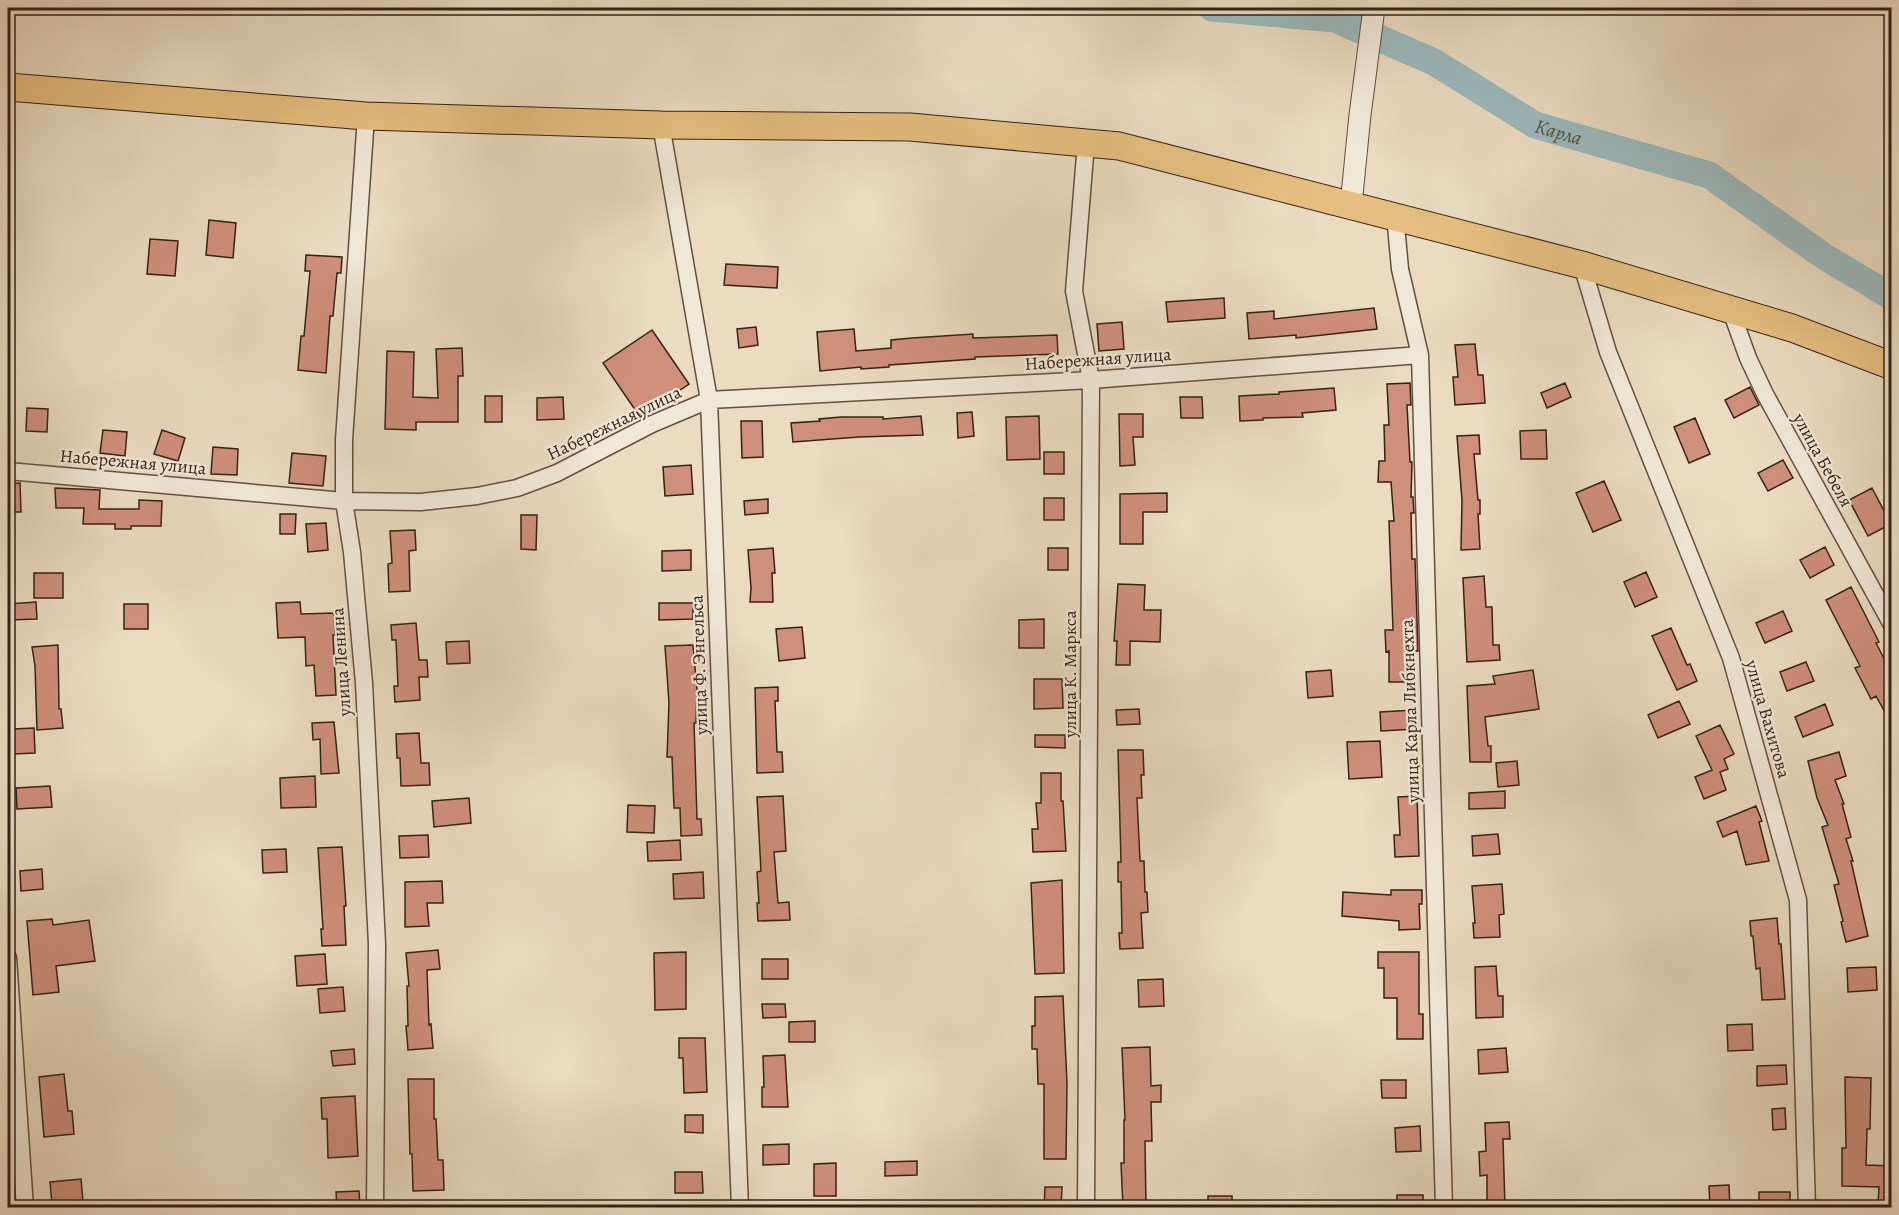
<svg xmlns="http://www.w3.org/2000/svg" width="1899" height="1215" viewBox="0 0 1899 1215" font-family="Alegreya,serif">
	<rect width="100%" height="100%" fill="#eadbc1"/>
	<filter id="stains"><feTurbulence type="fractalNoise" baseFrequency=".00333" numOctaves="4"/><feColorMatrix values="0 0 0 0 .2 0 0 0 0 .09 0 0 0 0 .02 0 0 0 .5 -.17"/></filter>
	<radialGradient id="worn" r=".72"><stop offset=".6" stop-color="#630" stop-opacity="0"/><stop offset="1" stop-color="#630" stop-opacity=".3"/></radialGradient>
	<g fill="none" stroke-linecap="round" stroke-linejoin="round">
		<path stroke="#9bb9bc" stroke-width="27" id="s1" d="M1212 8 1335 19 1434 62 1535 125 1709 175 1825 257 1892 297"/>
	</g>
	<path fill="#cf8f7d" stroke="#362114" stroke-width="1.5" d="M209 220 236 223 233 258 206 255Z
		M150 239 178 241 175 276 147 274Z
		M306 255 342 257 341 273H337L333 316H330L326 373 298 370 301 336H304L310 271H305Z
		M726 264 778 267 777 288 724 285Z
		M1224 298 1225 318 1168 322 1166 302Z
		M1374 308 1377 329 1296 338V335L1249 339 1247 313 1274 311V319Z
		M1122 322 1124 349 1099 351 1097 324Z
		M756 327 758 345 739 348 737 329Z
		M854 329 856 351 891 348V340L912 338 973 334V338L1057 335 1058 354 975 357V359L889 365V367L861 369V367L820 371 817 332Z
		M652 330 689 384 640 417 603 363Z
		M1475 344 1478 375H1483L1485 403 1455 405 1453 377H1458L1455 345Z
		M462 348 463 376H458V422H416V430L385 429 387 351 414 352 413 397 438 398 436 349Z
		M1410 383 1411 405H1407L1410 462H1412L1411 497H1413L1414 513H1411L1412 559H1415L1418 651H1415V682H1389V651L1386 652 1385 630H1393L1389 521H1394L1391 482H1378L1379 461H1385L1384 425H1389L1387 384Z
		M1565 383 1571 397 1547 408 1541 393Z
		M1750 387 1759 405 1734 418 1725 400Z
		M1334 388 1336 410 1302 413 1303 417 1263 418V420L1240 421 1239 396 1279 394V392Z
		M485 396H502V422H485Z
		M563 397 564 419 537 420V398Z
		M1180 397H1202L1203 418H1181Z
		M27 408 48 409 47 432 26 431Z
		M972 412 974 436 958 438 957 413Z
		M1119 414H1143V437H1133L1135 465 1120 466Z
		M921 416 923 435 859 437 793 442 791 423 820 421 819 419 841 417H883V419Z
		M1039 416 1040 459 1007 460 1006 417Z
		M1695 418 1710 454 1689 463 1674 427Z
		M741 421H762L763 457 742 458Z
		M103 430 127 432 125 456 100 453Z
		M162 430 185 438 178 461 154 454Z
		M1546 430 1547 459H1521L1520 431Z
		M1479 435 1480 454H1474L1478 500H1480V514H1478L1480 549 1461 550 1462 500 1457 436Z
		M213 447 238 449 237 475 211 474Z
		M1044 452H1064V474H1044Z
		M292 453 326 456 323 486 289 483Z
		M1783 460 1793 478 1768 491 1758 473Z
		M691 465 693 494 665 496 663 467Z
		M1604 481 1621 520 1593 532 1576 493Z
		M20 483 21 512H8V484Z
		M55 488 100 490 99 509H139V500L162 501 161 526H131V529H115V524H83L84 508H56Z
		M1872 488 1891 524 1868 536 1849 500Z
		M1167 493V512H1143V544H1120V494Z
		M1044 498H1064V520H1044Z
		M768 499V513L745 515 744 501Z
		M280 514H296L295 534H280Z
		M521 515H537L536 550 521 549Z
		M326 523 328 550 308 552 306 524Z
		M415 530 416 550 409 551 410 591 389 592 388 564 392 563 390 531Z
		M1825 547 1834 565 1810 578 1800 560Z
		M773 548 775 573H772L773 602H750L751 588 748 550Z
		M1048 548H1068V570H1048Z
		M691 550V570L662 571V551Z
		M1646 572 1657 597 1635 607 1624 582Z
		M34 573H63V598H34Z
		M1484 576 1486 607H1492L1493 645H1499L1500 660 1467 662 1463 578Z
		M1118 584 1145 585 1144 610H1161L1160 642 1130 641V665H1116L1117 641H1114Z
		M1851 587 1879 642 1876 643 1892 674V725L1876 696 1871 699 1855 668 1860 666 1826 600Z
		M36 602 37 619 8 620V604Z
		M300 602 301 614 334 613 335 635H333L336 695 316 696 314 665 306 666 305 637 278 638 276 603Z
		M659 603H693V619L659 620Z
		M124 604H148V629H124Z
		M1783 611 1792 631 1765 643 1756 623Z
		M1044 619V648H1019V620Z
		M416 623 419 660H427L428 677H419L420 700 395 702 394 686H398L396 640H392L391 625Z
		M802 627 805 658 779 661 776 629Z
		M1671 628 1687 665 1690 664 1697 681 1677 690 1652 636Z
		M469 641 470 663 447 664 446 642Z
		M58 645 59 709H61L63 728 37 730 35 666 32 647Z
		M693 645 697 690 696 723H694L697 819H701L702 835 681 836 680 808H674L672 757H667L669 703 665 646Z
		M1806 662 1814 681 1787 691 1780 672Z
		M1331 670 1333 696 1308 698 1306 672Z
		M1533 670 1539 709 1485 717 1488 746H1491V762H1470L1467 686 1495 684 1493 676Z
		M1034 679H1062L1063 708 1034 709Z
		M778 687V701H775L777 752H782L783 772 757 773 755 688Z
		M1679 701 1690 724 1658 738 1648 715Z
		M1825 704 1833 725 1803 737 1795 717Z
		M1139 709 1140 724 1117 725 1116 710Z
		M1415 710 1416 729 1381 731 1380 712Z
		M334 722 339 773 321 774 320 739 313 740 312 723Z
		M1720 725 1734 754 1724 759 1728 769 1720 772 1726 790 1704 799 1695 777 1712 770 1696 736Z
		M34 728 35 753 14 754 13 729Z
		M419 733 421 763H429L430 785 401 786 400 758H397L396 734Z
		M1035 735H1065V748L1035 747Z
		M1380 741 1382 777 1349 779 1347 742Z
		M1118 750H1143L1144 775H1141L1142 798H1137L1140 861H1144L1145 892H1147L1148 912 1141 913 1143 948 1120 949 1119 933H1122L1121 882H1118V862H1121Z
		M1839 752 1846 776 1835 780 1844 804H1842L1851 837 1846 839 1853 861H1851L1868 936 1846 942 1841 922 1843 921 1834 885 1839 884 1822 827 1828 825 1817 798 1808 761Z
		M1517 761 1519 785 1498 787 1496 763Z
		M1041 773H1061V801H1063L1066 851 1033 852 1032 829H1038L1036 803H1041Z
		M315 776 316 807 281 808 280 778Z
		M50 786 52 807 17 809 16 788Z
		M1505 791V808L1469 809V793Z
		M783 796 786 851 774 852 778 903 789 902 790 920 758 921 757 903H759L757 872 761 871 757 797Z
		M1417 796 1419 856 1395 857 1394 835H1400L1398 797Z
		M469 798 471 823 434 827 432 801Z
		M628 805 655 806 654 833 627 832Z
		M1756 806 1762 821 1759 822 1769 861 1746 865 1737 831 1723 837 1717 822Z
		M1498 834 1500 854 1473 856 1472 836Z
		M428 835 429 857 400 858 399 836Z
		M680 840 681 860 648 861 647 842Z
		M342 847 346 906H344L346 945 322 946 321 929H323L318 848Z
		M286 849 287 872 263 873 262 850Z
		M42 869 43 889 21 891 20 871Z
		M703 872 704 898 674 899 673 874Z
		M1062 880 1064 973 1035 974 1031 883Z
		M442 881 443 903H427L429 926 405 927V882Z
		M1502 884 1504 914 1499 915 1500 937 1474 938 1473 923H1475L1472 886Z
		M1391 890H1422V904H1419L1420 929 1399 930V921L1342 916 1343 892 1391 895Z
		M1777 918 1779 944H1781L1785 999 1762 1000 1760 968 1756 969 1753 936H1751L1750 921Z
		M52 919 53 925 89 920 95 961 56 966 59 992 33 995 27 921Z
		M438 950 440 969 427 970 429 1025 431 1024 433 1048 408 1050 406 1026H408L407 986H409L406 953Z
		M686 952V1009L655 1010 654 953Z
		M1378 952H1419V1014H1423V1039H1397V998H1384V968H1378Z
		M325 954 327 984 297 986 295 956Z
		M762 959H788V979H762Z
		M1496 966 1498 996H1503V1017L1476 1018 1475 967Z
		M1876 967 1877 990 1848 992 1847 968Z
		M1163 979 1164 1006 1139 1007 1138 980Z
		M343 987 345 1011 320 1013 318 989Z
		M1063 996 1067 1084 1066 1159H1044V1084H1038L1037 1049H1032V1026H1035V997Z
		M762 1004H785L786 1017 763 1018Z
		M815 1021V1042H789V1022Z
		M1752 1024 1753 1050 1728 1051 1727 1025Z
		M679 1038H705L707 1092 684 1093 683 1058H679Z
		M1150 1047 1151 1086 1161 1085V1102H1151L1152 1141H1145L1146 1208H1123L1121 1163H1124V1120H1125L1122 1048Z
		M1506 1048 1508 1072 1479 1074 1478 1050Z
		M354 1049 355 1064 333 1066 331 1051Z
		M785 1055 788 1107H762V1087H764L763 1056Z
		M1786 1065 1787 1084 1757 1086V1066Z
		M64 1074 68 1111H72L74 1134 44 1137 39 1077Z
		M1845 1077 1871 1078 1870 1129H1867L1866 1165 1892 1166V1204H1878L1879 1187 1842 1186V1148H1846Z
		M408 1079H434V1119H436L438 1160H443L444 1190 413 1191 412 1154H410Z
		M1381 1080H1406V1098H1382Z
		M355 1096 358 1156 328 1158 327 1119H322L321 1098Z
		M1785 1108 1786 1129 1773 1130 1772 1109Z
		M685 1115H703V1133L685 1132Z
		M1509 1122 1510 1139H1503L1505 1208H1487V1175L1480 1176 1479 1152 1486 1151 1485 1123Z
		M1420 1126 1421 1151 1396 1152 1395 1128Z
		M789 1144V1164L763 1165V1145Z
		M917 1161V1175L885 1176V1162Z
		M836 1163V1196H814V1164Z
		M675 1172H702L703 1193H675Z
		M81 1179 83 1202 52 1205 50 1182Z
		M1729 1185 1730 1208H1710L1709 1186Z
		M1045 1187H1062L1061 1208H1044Z
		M359 1191 360 1205 337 1207 336 1192Z
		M1759 1192H1790V1208H1759Z
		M1397 1195H1423V1208H1397Z
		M1208 1196H1232V1208H1208Z"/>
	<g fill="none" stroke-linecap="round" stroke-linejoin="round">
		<defs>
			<path id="minor" d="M366 116 344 440V501L352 552 364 683 377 944 375 1208
				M661 125 709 400 740 1208
				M1086 143 1074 291 1091 380 1086 1208
				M1395 215 1400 269 1420 355 1444 1208
				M1582 265 1608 352 1731 658 1798 900 1807 1208
				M1730 308 1748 358 1765 394 1892 625
				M8 471 344 501 421 502 477 496 517 488 557 473 652 424 709 400 1091 380 1420 355
				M8 958 25 1208"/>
			<path id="tertiary" d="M1351 205 1360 115 1374 8"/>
			<path id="trunk" d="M8 87 366 116 661 125 910 127 1119 146 1582 265 1792 328 1892 366"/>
		</defs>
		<use href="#minor" stroke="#63503f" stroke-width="19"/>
		<use href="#tertiary" stroke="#63503f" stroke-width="23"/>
		<use href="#trunk" stroke="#362114" stroke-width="29"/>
		<use href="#minor" stroke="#f1e8d7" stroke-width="16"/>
		<use href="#tertiary" stroke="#f1e8d7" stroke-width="21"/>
		<use href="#trunk" stroke="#e5be80" stroke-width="27"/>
	</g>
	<g text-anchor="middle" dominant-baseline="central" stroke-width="4.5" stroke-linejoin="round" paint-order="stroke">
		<g font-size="18" fill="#362114" stroke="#f1e8d7">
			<text transform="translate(1098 359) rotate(-4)">Набережная улица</text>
			<text transform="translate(614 423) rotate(-26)">Набережная улица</text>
			<text transform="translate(1823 460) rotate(61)">улица Бебеля</text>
			<text transform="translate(133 462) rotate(5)">Набережная улица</text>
			<text transform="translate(341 662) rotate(-94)">улица Ленина</text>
			<text transform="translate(699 665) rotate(-92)">улица Ф. Энгельса</text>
			<text transform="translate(1070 674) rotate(-90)">улица К. Маркса</text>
			<text transform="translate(1410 711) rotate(-92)">улица Карла Либкнехта</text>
			<text transform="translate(1768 719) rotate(74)">улица Вахитова</text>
		</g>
		<g font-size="20" font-style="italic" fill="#544f46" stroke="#f1e8d7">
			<text stroke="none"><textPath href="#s1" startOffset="375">Карла</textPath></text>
		</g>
	</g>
	<rect width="1899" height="1215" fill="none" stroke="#eadbc1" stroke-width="30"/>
	<rect x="9" y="9" width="1881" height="1197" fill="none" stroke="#362114" stroke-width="3"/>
	<rect x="15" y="15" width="1869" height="1185" fill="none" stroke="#362114" stroke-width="1.5"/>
	<rect width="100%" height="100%" filter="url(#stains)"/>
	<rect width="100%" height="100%" fill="url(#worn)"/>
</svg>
